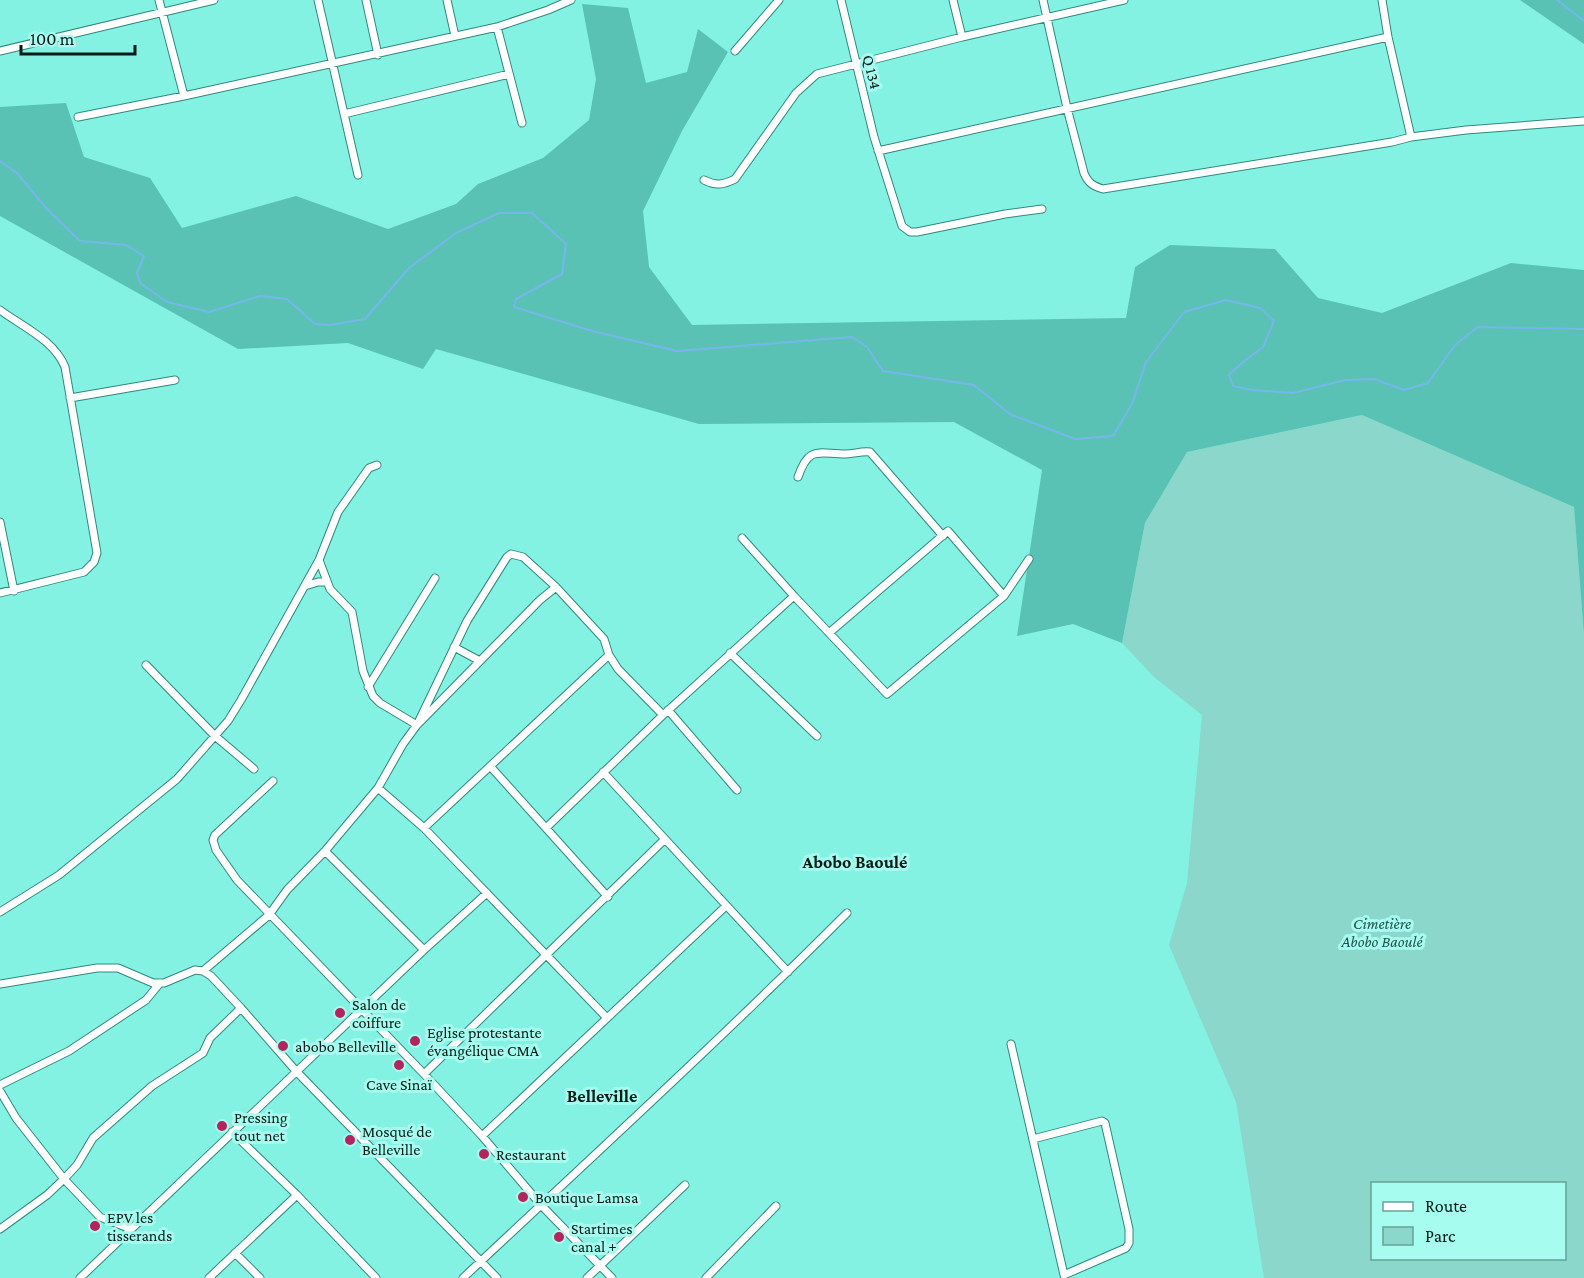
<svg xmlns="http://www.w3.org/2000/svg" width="1584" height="1278" viewBox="0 0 1584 1278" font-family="'Crimson Pro',serif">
	<rect width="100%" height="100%" fill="#83f2e2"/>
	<path fill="#8cd7cb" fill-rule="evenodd" d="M1362 415 1574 507 1584 635V1278H1264L1236 1102 1169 945 1187 883 1202 715 1154 677 1122 643 1145 523 1187 452ZM1372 1184H1564V1258H1372Z"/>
	<path fill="#59c2b4" d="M1520 0H1584V44Z
		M582 4 628 8 646 83 687 72 698 29 728 52 682 131 643 211 649 267 692 325 1126 318 1135 267 1170 245 1275 249 1318 298 1382 313 1511 263 1584 270V635L1574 507 1362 415 1187 452 1145 523 1122 643 1073 624 1017 636 1042 470 954 422 699 424 436 349 423 369 348 343 238 349 0 216V107L66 103 84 157 150 178 182 228 296 196 388 229 456 204 478 184 543 158 589 120 596 79Z"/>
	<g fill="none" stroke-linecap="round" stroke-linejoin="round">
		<path stroke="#76b7eb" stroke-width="2" d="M1557 0 1584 21
			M0 161 17 173 47 209 80 241 126 245 144 256 137 273 140 283 167 302 209 312 260 296 287 299 315 324 330 325 365 319 409 268 456 233 499 213H532L566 244 562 274 516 299 514 307 592 331 677 351 852 337 867 347 883 371 974 385 1010 414 1075 439 1113 436 1132 404 1146 362 1184 312 1226 300 1260 308 1274 321 1263 347 1243 362 1229 375 1233 386 1252 390 1293 393 1345 380 1374 379 1404 390 1428 383 1455 345 1478 327 1584 329"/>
		<defs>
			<path id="minor" d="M159 0 184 96
				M318 0 358 175
				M366 0 378 55
				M447 0 455 36
				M841 0 874 137 902 226 910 232H917L1005 214 1042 209
				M953 0 962 37
				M1043 0 1067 108 1084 173C1088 183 1093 186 1103 189L1392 142 1411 137 1388 37 1382 0
				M497 27 522 123
				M0 51 214 0
				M735 51 779 0
				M344 114 509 74
				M78 117 184 96 497 27 548 10 571 0
				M1411 137 1466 130 1584 121
				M878 151 1388 37
				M704 180C716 186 723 185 735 179L796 93 817 74 962 37 1124 0
				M0 310C23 327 54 340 65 367L97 553 94 562 84 572 0 593
				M70 398 175 380
				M798 477C809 445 818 454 846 454 854 454 861 451 870 452L943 536
				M0 522 14 591
				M742 538 794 596
				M319 560 330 589 352 612 363 671 373 696 380 703 417 725 467 621 507 557 511 554 523 557 556 587 604 639 609 655 618 669 663 715
				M305 586 318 582H327
				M829 633 948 531 1004 596
				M454 647 480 661
				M730 653 817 736
				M146 665 215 736 254 769
				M368 687 435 578
				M668 710 737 790
				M490 766 608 897
				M603 772 788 972
				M273 781 215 835 213 840 216 850 237 880 424 1074 482 1136 542 1206 612 1278
				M378 788 424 828 607 1018
				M424 828 609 655
				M546 828 663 715 794 596 887 694 1004 596 1029 559
				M325 851 424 950
				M0 912 59 875 177 779 228 721 241 700 319 560 338 512 369 468 377 465
				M203 971 269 915 287 890 325 851 378 788 403 744 417 725 540 600 556 587
				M0 984 97 968H118L153 983H164L195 970 203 971 211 976 241 1008 296 1071 497 1278
				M1011 1044 1064 1275 1126 1248 1129 1243V1229L1105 1123 1102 1121 1033 1139
				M424 1074 664 840
				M0 1085 69 1051 146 1000 160 983
				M0 1091 16 1118 64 1179 77 1165 93 1138 152 1086 203 1053 210 1038 241 1008
				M232 1132 297 1195 376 1278
				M482 1136 726 906
				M0 1229 47 1195 64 1179 100 1217 131 1229
				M235 1253 260 1278
				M80 1278 424 950 487 893
				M209 1278 297 1195
				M463 1278C592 1157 722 1038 847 913
				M587 1278 685 1185
				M706 1278 776 1206"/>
		</defs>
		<use href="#minor" stroke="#30887d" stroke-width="9"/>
		<use href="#minor" stroke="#fff" stroke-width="7"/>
	</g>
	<g fill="#b2245b" stroke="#a6fcee" stroke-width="2">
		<circle cx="340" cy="1013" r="6"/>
		<circle cx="415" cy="1041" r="6"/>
		<circle cx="283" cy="1046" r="6"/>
		<circle cx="399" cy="1065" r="6"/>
		<circle cx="222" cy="1126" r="6"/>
		<circle cx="350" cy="1140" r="6"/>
		<circle cx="484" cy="1154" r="6"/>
		<circle cx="523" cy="1197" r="6"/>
		<circle cx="95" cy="1226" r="6"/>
		<circle cx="559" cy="1237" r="6"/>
	</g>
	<g text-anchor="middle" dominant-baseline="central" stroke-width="6" stroke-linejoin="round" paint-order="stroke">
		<g font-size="16" fill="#031a17" stroke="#a6fcee">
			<text transform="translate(872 72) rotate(76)">Q 134</text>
		</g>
		<g font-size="16" font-style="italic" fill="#24524c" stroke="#a6fcee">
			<text x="1382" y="923">Cimetière<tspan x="1382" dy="18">Abobo Baoulé</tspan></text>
		</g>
		<g font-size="16" fill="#031a17" stroke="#a6fcee" text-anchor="start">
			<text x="352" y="1004">Salon de<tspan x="352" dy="18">coiffure</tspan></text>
			<text x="427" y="1032">Eglise protestante<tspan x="427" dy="18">évangélique CMA</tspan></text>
			<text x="295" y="1046">abobo Belleville</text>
			<text x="399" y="1084" text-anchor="middle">Cave Sinaï</text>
			<text x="234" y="1117">Pressing<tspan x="234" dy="18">tout net</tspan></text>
			<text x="362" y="1131">Mosqué de<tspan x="362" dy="18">Belleville</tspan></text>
			<text x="496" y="1154">Restaurant</text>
			<text x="535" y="1197">Boutique Lamsa</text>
			<text x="107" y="1217">EPV les<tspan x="107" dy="18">tisserands</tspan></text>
			<text x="571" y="1228">Startimes<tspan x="571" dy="18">canal +</tspan></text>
		</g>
		<g font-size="18" font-weight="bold" fill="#031a17" stroke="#a6fcee">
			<text x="855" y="862">Abobo Baoulé</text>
			<text x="602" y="1096">Belleville</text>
		</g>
	</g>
	<rect x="1371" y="1182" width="195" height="78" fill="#a6fcee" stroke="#65a298" stroke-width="1.5"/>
	<rect x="1383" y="1202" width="30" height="9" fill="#ffffff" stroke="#65a298" stroke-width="1.5"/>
	<text x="1425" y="1212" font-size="18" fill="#031a17">Route</text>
	<rect x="1383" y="1227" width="30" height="18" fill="#8cd7cb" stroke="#65a298" stroke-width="1.5"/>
	<text x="1425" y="1242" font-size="18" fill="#031a17">Parc</text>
	<path d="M21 45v9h114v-9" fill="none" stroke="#031a17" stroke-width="3"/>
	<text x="30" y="45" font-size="18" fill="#031a17" stroke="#a6fcee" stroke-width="4.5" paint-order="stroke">100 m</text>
</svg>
